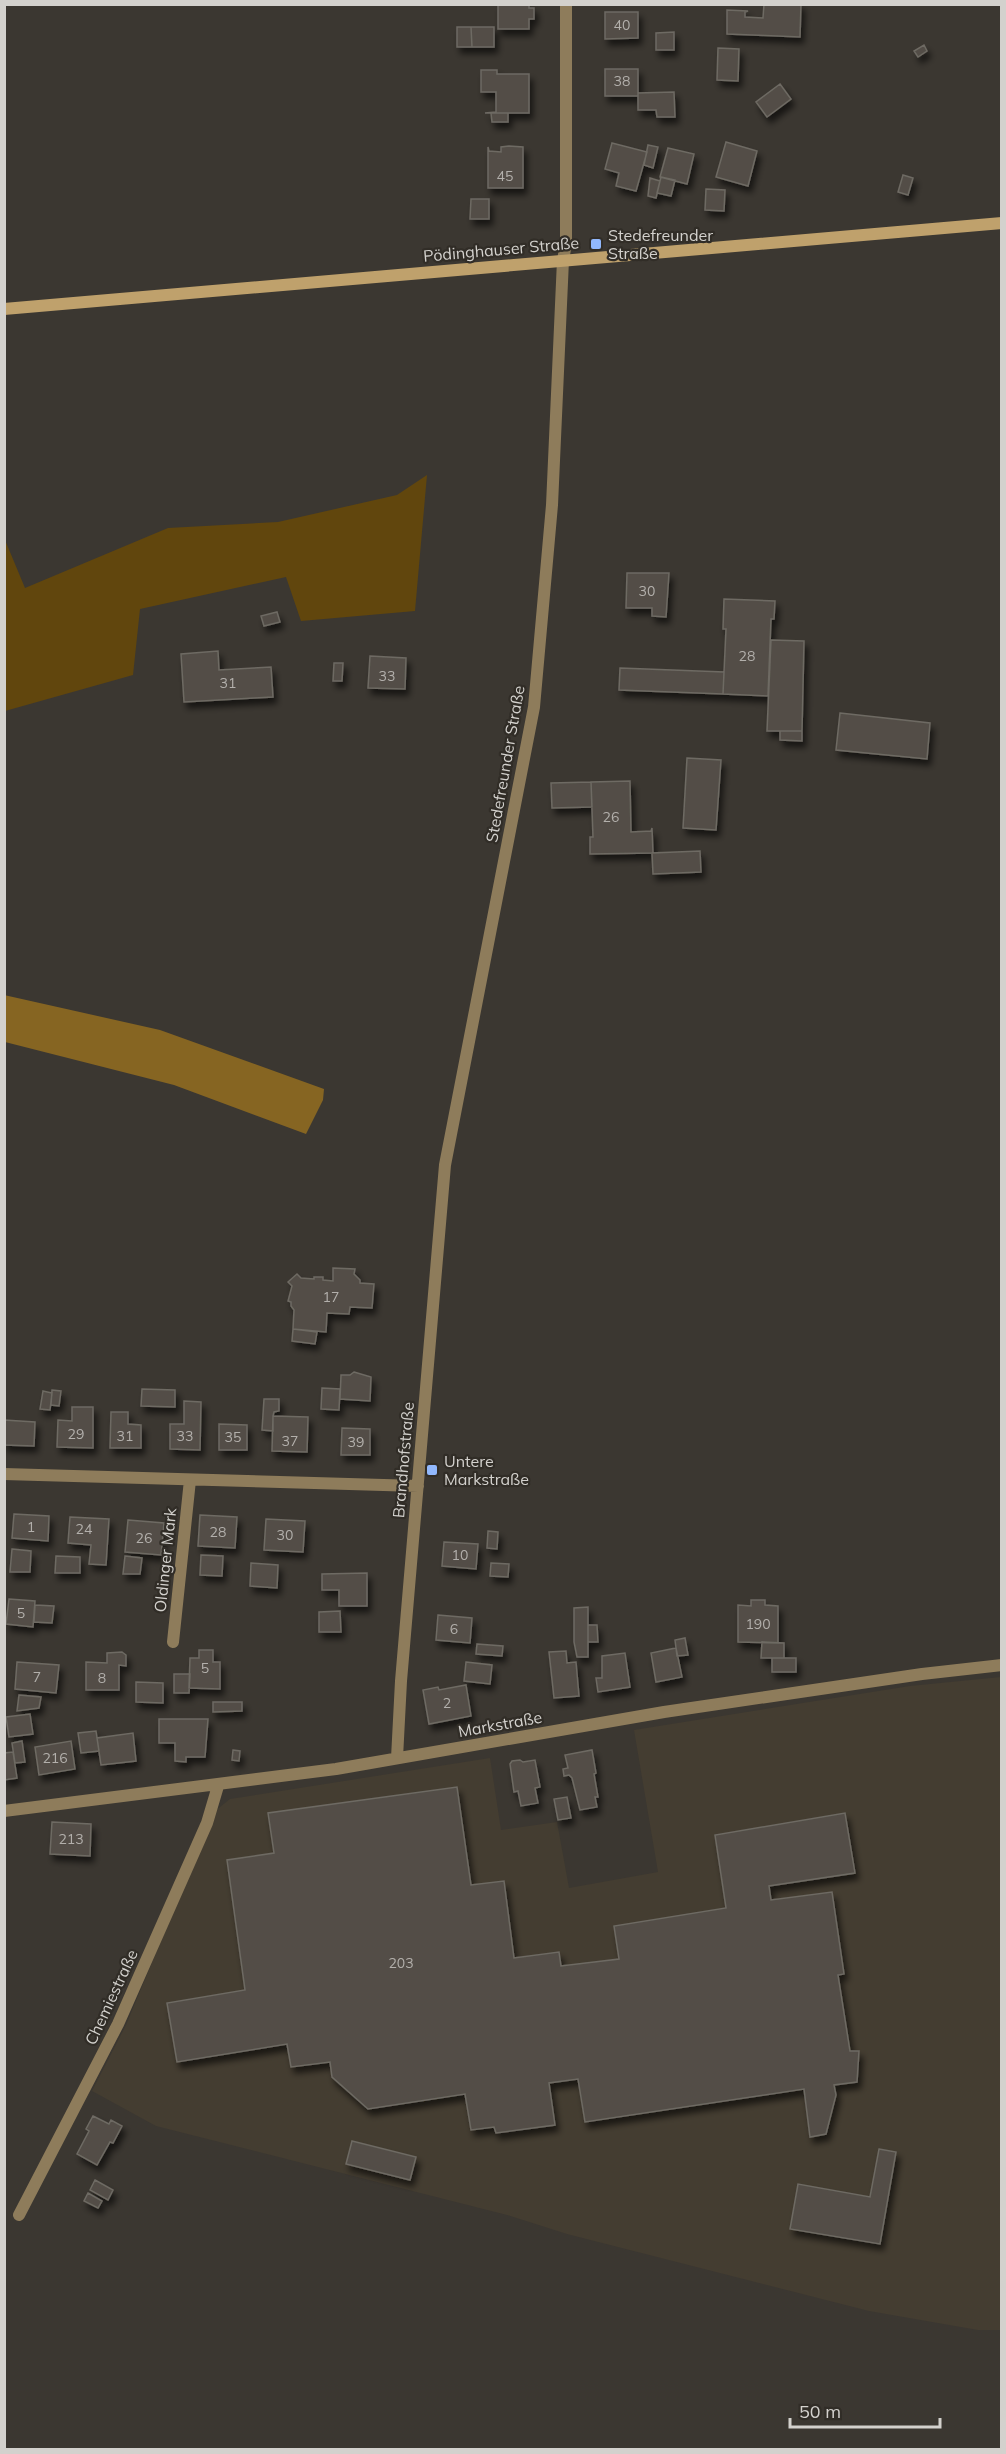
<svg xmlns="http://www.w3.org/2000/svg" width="1006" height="2454" viewBox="0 0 1006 2454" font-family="Mulish,sans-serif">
	<defs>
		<filter id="shadow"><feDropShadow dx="3.5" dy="6" stdDeviation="3" flood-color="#0009"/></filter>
	</defs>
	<rect width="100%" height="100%" fill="#3b3731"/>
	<path fill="#443d31" d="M1001 1677V2330H978L869 2311 567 2234 507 2215 156 2126 92 2091 126 2025 215 1811 230 1799 490 1758 501 1830 557 1822 569 1888 658 1872 634 1730 910 1686Z"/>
	<path fill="#61460d" d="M427 475 415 611 301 621 286 577 140 609 133 675 5 711V540L25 588 168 528 278 522 397 495Z"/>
	<path fill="#866522" d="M4 995 160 1030 324 1089 323 1100 306 1134 174 1085 5 1042Z"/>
	<path fill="#524e47" stroke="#6e6a63" stroke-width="1.5" filter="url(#shadow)" d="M498 4H529V8H534V19H529V29H498Z
		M764 4H801L800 37 727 34V10L748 11 745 12V17L763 18Z
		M605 12H638V38L605 39Z
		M457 27H471L472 47H457Z
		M471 27H494V47H472Z
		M674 32V50H656V33Z
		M924 45 927 51 918 57 914 51Z
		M718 48 739 49 738 81 717 80Z
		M605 69H638V96H605Z
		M481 70H497V74H529V113H485L496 112V92H481Z
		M780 84 791 99 767 117 756 102Z
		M674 92 675 117H657L656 110H638V93Z
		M491 113H508V122H492Z
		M726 142 757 151 748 186 716 177Z
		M612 143 647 152 636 191 616 186 619 173 605 169Z
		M648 145 658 147 653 168 644 165Z
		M509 146 523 147V188H488V147L489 151 501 152V147Z
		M668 148 694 154 687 184 660 177Z
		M903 175 913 178 908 195 898 192Z
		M661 177 675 180 671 196 657 193Z
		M650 178 660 181 656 198 648 196Z
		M706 189 725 190 724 211 705 210Z
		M471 199H489V219H470Z
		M627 573H669L666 617 652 616V608H626Z
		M724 599 775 601 774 619H771L768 696 723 694 726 629H723Z
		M277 612 280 622 264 626 261 616Z
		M771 640 804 641 802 731H767Z
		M218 651 219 670 271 667 273 697 184 702 181 654Z
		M370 656 406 658 405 689 368 688Z
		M334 663H343L342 681H333Z
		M620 668 724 672 723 694 619 690Z
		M840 713 930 723 927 759 836 750Z
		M780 731H802V741L780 740Z
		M687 758 721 760 716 830 683 828Z
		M630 781 631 832 651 831 652 828 653 853 590 854V837H593L591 782Z
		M591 782 592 807 552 808 551 783Z
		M700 851 701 872 653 874 652 853Z
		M333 1268 355 1269 354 1274 360 1280V1283L374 1284 372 1308 350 1307 349 1314 327 1313 326 1332 293 1329 294 1310 291 1306V1302L288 1301 292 1286 288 1282 297 1274 301 1278 314 1279V1277H323V1280L333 1281Z
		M293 1329 317 1332 315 1344 292 1341Z
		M354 1372 371 1377 370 1401 340 1399 341 1375H350Z
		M322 1388 340 1389 339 1410 321 1409Z
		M142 1389 175 1390V1407L141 1406Z
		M52 1390 61 1391 59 1406 51 1405Z
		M43 1391 52 1393 50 1410 40 1409Z
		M264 1399H279V1411L274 1412 273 1416V1431L262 1430Z
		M184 1401 201 1402 200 1450 170 1449V1424H184Z
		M72 1407H93V1448L57 1447 58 1420 72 1421Z
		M111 1412H128V1424L141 1425V1448H110Z
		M273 1416 308 1417 307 1452 272 1451Z
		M4 1420 35 1422 34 1446 4 1445Z
		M219 1424 247 1425V1450H219Z
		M342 1428 370 1429V1455H341Z
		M14 1514 49 1516 48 1541 12 1538Z
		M200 1515 237 1517 235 1548 198 1546Z
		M70 1517 109 1519 106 1565 89 1564 91 1545 68 1543Z
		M266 1519 305 1521 303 1552 264 1550Z
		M128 1520 164 1523 161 1555 125 1552Z
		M488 1531 498 1532 497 1549 487 1548Z
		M444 1542 478 1544 476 1569 442 1566Z
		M12 1549 31 1551 30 1572H10Z
		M201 1555 223 1556 222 1576 200 1575Z
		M56 1556 80 1557V1573H55Z
		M125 1556 142 1558 140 1574H123Z
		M251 1563 278 1565 277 1588 250 1586Z
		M491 1563 509 1564 508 1577 490 1576Z
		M367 1573V1606H339V1590H322V1574Z
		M9 1599 35 1601 33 1627 6 1624Z
		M751 1600H765V1605L778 1606V1643L738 1642V1605L751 1606Z
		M35 1605 54 1606 52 1623 34 1622Z
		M588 1607V1657H577L574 1642V1608Z
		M340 1611 341 1632H319V1612Z
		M438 1615 472 1618 470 1643 436 1640Z
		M588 1625H597L598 1642H588Z
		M685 1638 688 1655 677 1656 675 1640Z
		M762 1642 784 1643V1658H761Z
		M477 1644 503 1646 502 1656 476 1654Z
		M676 1648 682 1677 656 1682 651 1653Z
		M199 1650H213V1662H220V1689L189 1688 190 1658H199Z
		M566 1651 567 1663 576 1662 579 1696 554 1698 549 1652Z
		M122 1652 126 1655V1666L119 1665V1690H86V1662L107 1663V1653Z
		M625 1653 630 1687 598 1692 596 1678H602V1656Z
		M772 1658H796V1672H772Z
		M17 1662 59 1665 56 1693 15 1689Z
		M466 1662 492 1665 490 1684 464 1681Z
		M174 1674H190L189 1693H174Z
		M136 1682 163 1683V1703L136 1702Z
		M466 1685 471 1716 429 1724 423 1690 438 1687 439 1690Z
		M19 1695 41 1697 39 1708 17 1711Z
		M213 1702H242V1711L213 1712Z
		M30 1714 33 1734 9 1737 6 1717Z
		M159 1719H208L205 1757H186V1762L175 1761V1743H159Z
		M96 1731 99 1751 81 1753 78 1733Z
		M133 1733 136 1761 101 1765 97 1738Z
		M22 1741 25 1762 15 1763 12 1743Z
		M71 1741 75 1769 39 1775 35 1747Z
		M233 1750 240 1751 239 1761 232 1760Z
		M592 1750 596 1773 594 1774 598 1797H595L597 1807 580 1810 572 1778 569 1775 564 1776 563 1769 568 1768 565 1755Z
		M13 1752 17 1778 4 1780V1753Z
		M520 1760 523 1762 535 1760 540 1787 535 1788 538 1803 521 1806 518 1791 514 1792 510 1764 512 1761Z
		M457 1787 471 1885 504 1881 514 1958 559 1952 561 1966 619 1959 614 1926 726 1908 715 1835 845 1813 855 1873 769 1886 771 1900 832 1892 844 1974 838 1975 850 2051H859L857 2082 834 2085 836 2095 826 2134 810 2137 804 2089 585 2122 578 2079 549 2083 555 2125 496 2133 494 2127 471 2130 465 2094 368 2109 332 2077 330 2062 291 2067 287 2044 177 2062 167 2003 245 1990 227 1860 274 1853 268 1813Z
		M567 1797 571 1818 558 1820 554 1799Z
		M52 1822 91 1824 90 1856 50 1854Z
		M93 2116 109 2124 111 2120 122 2126 113 2143 110 2142 97 2165 77 2154 89 2131 86 2129Z
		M352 2141 416 2157 410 2180 346 2164Z
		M879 2149 896 2152 880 2244 790 2229 798 2184 870 2197Z
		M95 2180 113 2190 108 2200 90 2190Z
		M88 2193 102 2201 98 2208 84 2201Z"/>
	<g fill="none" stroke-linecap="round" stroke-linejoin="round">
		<path stroke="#8e7c5b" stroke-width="12" d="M4 1474 418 1486
			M173 1642 190 1480
			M397 1758 401 1681 445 1165 534 707 552 505 563 260 566 244V4
			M4 1811 336 1769 664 1712 922 1674 1002 1665
			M19 2215 118 2024 207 1823 218 1786"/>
		<path stroke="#bfa16c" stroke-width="12" d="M4 309 1002 223"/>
	</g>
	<g fill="#91b8fd" stroke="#312d27" stroke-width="2">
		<rect x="590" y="238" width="12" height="12" rx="3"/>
		<rect x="426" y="1464" width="12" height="12" rx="3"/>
	</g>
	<g text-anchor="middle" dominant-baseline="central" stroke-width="4.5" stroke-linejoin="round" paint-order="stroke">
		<g font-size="14" fill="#b3b0ac">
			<text x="622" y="25">40</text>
			<text x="622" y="81">38</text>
			<text x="505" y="176">45</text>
			<text x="647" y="591">30</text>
			<text x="747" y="656">28</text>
			<text x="387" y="676">33</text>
			<text x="228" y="683">31</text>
			<text x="611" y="817">26</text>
			<text x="331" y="1297">17</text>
			<text x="76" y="1434">29</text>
			<text x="125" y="1436">31</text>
			<text x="185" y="1436">33</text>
			<text x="233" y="1437">35</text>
			<text x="290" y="1441">37</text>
			<text x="356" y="1442">39</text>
			<text x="31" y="1527">1</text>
			<text x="84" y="1529">24</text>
			<text x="218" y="1532">28</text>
			<text x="285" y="1535">30</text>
			<text x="144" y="1538">26</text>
			<text x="460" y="1555">10</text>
			<text x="21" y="1613">5</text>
			<text x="758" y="1624">190</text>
			<text x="454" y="1629">6</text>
			<text x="205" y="1668">5</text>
			<text x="37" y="1677">7</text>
			<text x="102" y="1678">8</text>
			<text x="447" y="1703">2</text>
			<text x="55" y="1758">216</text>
			<text x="71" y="1839">213</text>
			<text x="401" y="1963">203</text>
		</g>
		<g font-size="16" fill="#d3d1cd" stroke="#312d27" text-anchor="start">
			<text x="608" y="235">Stedefreunder<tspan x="608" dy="18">Straße</tspan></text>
			<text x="444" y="1461">Untere<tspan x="444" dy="18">Markstraße</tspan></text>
		</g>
		<g font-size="16" fill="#d3d1cd" stroke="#312d27">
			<text transform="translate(501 249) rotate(-5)">Pödinghauser Straße</text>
			<text transform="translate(505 764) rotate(-80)">Stedefreunder Straße</text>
			<text transform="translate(403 1460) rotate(-85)">Brandhofstraße</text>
			<text transform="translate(165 1560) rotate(-84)">Oldinger Mark</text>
			<text transform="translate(500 1724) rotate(-10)">Markstraße</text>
			<text transform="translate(111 1997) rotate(-65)">Chemiestraße</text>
		</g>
	</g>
	<rect width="1006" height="2454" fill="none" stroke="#d3d1cd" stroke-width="12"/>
	<path d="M790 2418v9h150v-9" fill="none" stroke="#d3d1cd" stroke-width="3"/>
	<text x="799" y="2418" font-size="18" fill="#d3d1cd" stroke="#312d27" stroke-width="4.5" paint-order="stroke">50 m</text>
</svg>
